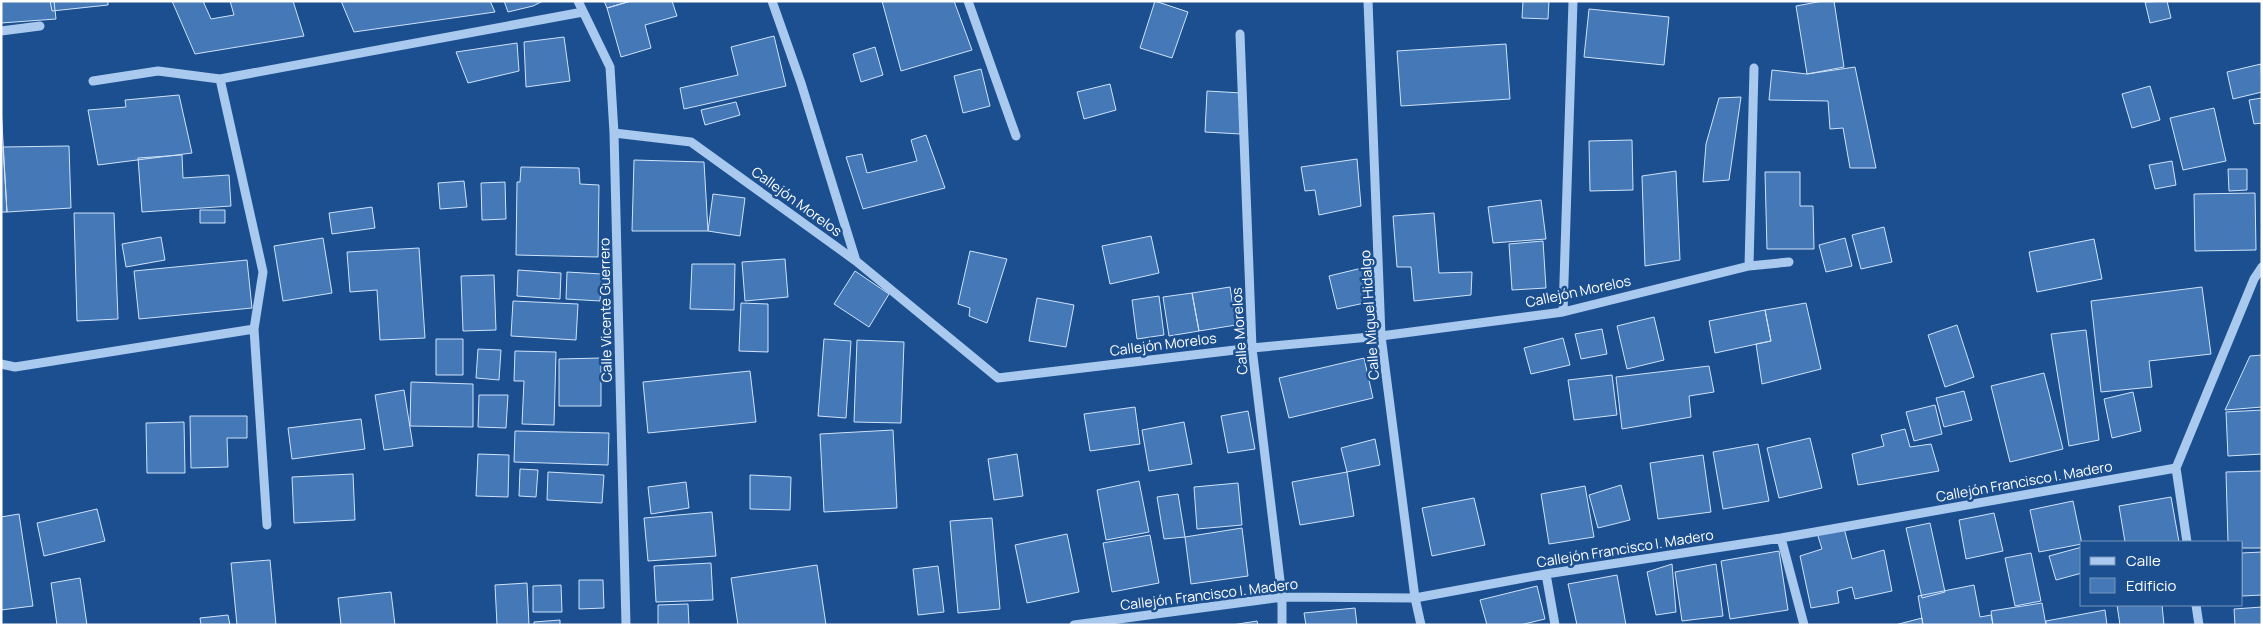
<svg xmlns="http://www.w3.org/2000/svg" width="2263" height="626" viewBox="0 0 2263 626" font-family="Manrope,sans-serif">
	<rect width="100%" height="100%" fill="#1b4f8f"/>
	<path fill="#4478b7" stroke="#cfe3fa" d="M1 1H54L56 19 1 23Z
		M50 1H108V5L52 11Z
		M172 1H203L211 19 234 15 230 1H293L304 36 195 54Z
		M341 1H490L495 12 354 32Z
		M504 1H543L533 6 508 12Z
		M604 1H631L607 8Z
		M631 1H672L677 16 645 25 651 48 621 57 607 8Z
		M882 1H954L972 50 901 71Z
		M1155 1 1188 12 1172 58 1140 48Z
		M1523 1H1549L1548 19 1522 18Z
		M1823 1H1834L1844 67 1807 74 1796 6Z
		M2167 1 2171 18 2150 23 2145 2Z
		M1589 9 1669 17 1664 65 1584 57Z
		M774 36 786 86 684 109 680 88 738 75 731 47Z
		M564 37 570 81 526 87 524 42Z
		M517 43 519 71 468 83 456 52Z
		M1506 44 1510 99 1401 106 1397 51Z
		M875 47 883 75 861 82 853 54Z
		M2261 64 2262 92 2233 99 2227 72Z
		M1855 67 1876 168H1850L1843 128 1830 129 1828 101 1769 100 1772 70 1807 74Z
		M981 69 990 106 963 113 954 76Z
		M1110 84 1116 110 1084 119 1077 92Z
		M2150 86 2160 120 2132 128 2122 94Z
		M1207 91 1242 93 1240 134 1205 132Z
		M179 95 192 153 98 165 88 110 126 107 125 100Z
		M1741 97 1729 180 1703 182 1706 144 1719 98Z
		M2262 98V123L2254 124 2249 100Z
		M736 102 740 115 705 125 701 110Z
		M1 106 7 212H1Z
		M2214 108 2226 161 2183 170 2170 118Z
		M926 135 945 188 863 209 846 157 862 154 867 173 917 161 911 140Z
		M1632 140 1633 190 1590 191 1589 141Z
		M69 146 71 208 7 212 3 147Z
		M182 155 183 178 229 175 231 206 142 212 138 158Z
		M1357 159 1361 206 1319 215 1315 190 1305 191 1301 167Z
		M634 160 704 162 708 231H632Z
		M2172 161 2176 185 2155 189 2149 165Z
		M521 167 579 168 580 184 599 185 598 257 516 255 517 182H520Z
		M2228 169H2247V190L2229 191Z
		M1676 171 1680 260 1645 266 1642 176Z
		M1765 172H1800V206H1813L1814 249H1767Z
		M464 181 467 207 440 209 438 183Z
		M505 182 506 219 482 220 481 183Z
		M2255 193 2256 250 2195 251 2194 194Z
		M713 194 745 198 740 236 708 231Z
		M1541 200 1546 239 1493 243 1488 207Z
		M372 207 375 228 332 234 329 213Z
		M200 210H225V223H200Z
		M74 213H114L118 319 77 321Z
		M1434 213 1439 273 1472 272 1471 295 1414 301 1411 267H1397L1393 216Z
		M1884 227 1892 262 1861 269 1852 235Z
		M1151 236 1159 273 1110 284 1102 246Z
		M161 237 165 260 126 267 122 244Z
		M323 238 332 293 283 301 274 246Z
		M1845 238 1852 266 1826 272 1819 245Z
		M2094 239 2102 279 2037 292 2029 252Z
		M1543 241 1546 288 1512 290 1509 244Z
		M419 248 425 338 380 340 377 290 350 292 347 252Z
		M970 251 1007 259 987 323 969 316 970 308 958 304Z
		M785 259 788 297 745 301 742 262Z
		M247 260 252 308 139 319 134 271Z
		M692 264H735L734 310 690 309Z
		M1362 268 1369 302 1337 309 1329 276Z
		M518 270 561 273 560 299 517 296Z
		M855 271 889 294 869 327 834 304Z
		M567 272 602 274 600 301 566 299Z
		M494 275 496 330 463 331 461 276Z
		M1230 287 1236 325 1199 331 1192 293Z
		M2202 287 2211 354 2149 361 2152 387 2101 392 2091 301Z
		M1192 293 1199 331 1169 336 1163 297Z
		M1159 296 1164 335 1137 339 1132 300Z
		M1037 298 1074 305 1066 347 1029 341Z
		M513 301 578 304 576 340 511 336Z
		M741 303 768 304V352L739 351Z
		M1806 303 1821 369 1762 384 1756 344 1771 341 1765 310Z
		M1765 310 1771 341 1715 353 1709 321Z
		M1654 317 1664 360 1627 369 1617 326Z
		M1957 325 1974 377 1945 387 1928 335Z
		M1602 329 1607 354 1581 359 1575 334Z
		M2086 330 2099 440 2069 446 2051 334Z
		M1563 338 1570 365 1531 374 1524 348Z
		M436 339H463V375H436Z
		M824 339 851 341 846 418 818 416Z
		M857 340 904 342 901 423 854 422Z
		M478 349 501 350 499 380 476 378Z
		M515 351 556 352 554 425 522 424 524 381H514Z
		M2262 355V407L2225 410 2250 356Z
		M601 358V406H559V359Z
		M1364 358 1373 398 1289 418 1279 378Z
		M1709 366 1714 392 1689 396 1691 417 1622 429 1616 377Z
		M750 371 756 422 648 433 643 382Z
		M2044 373 2063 449 2010 462 1991 386Z
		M1612 375 1617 415 1574 420 1568 380Z
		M411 382 473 384V427L410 426Z
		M404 390 413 446 384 450 375 395Z
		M1964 391 1972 420 1944 427 1936 398Z
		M2133 392 2141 431 2112 438 2104 399Z
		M479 395H508L506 428 478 427Z
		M1935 405 1942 434 1914 441 1906 412Z
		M1135 407 1140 444 1090 451 1084 414Z
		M2262 410V454L2228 456 2226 412Z
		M1248 411 1255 449 1228 453 1221 416Z
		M190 416H247V438H227L228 467 191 468Z
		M361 419 365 449 292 459 288 428Z
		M184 422 185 473H147L146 423Z
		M1184 422 1192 464 1149 471 1142 430Z
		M1905 429 1910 447 1931 444 1939 471 1858 485 1852 454 1884 446 1881 435Z
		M893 430 897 508 824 512 820 434Z
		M515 431 609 433 608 465 514 462Z
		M1810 438 1822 488 1779 498 1767 448Z
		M1375 439 1380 465 1347 472 1341 448Z
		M1758 444 1769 501 1723 509 1713 452Z
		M478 454 509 455 508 497 476 496Z
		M1017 454 1023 496 994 500 988 459Z
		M1703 455 1711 512 1658 519 1650 463Z
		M520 469 538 470 536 497 519 496Z
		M2262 471V548H2242V542H2228L2226 472Z
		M548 472 604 475 602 503 547 500Z
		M1347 472 1354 516 1300 525 1292 482Z
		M353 474 355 520 294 523 292 477Z
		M750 475 791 477 790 510 750 509Z
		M1139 481 1149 532 1106 540 1097 490Z
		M686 482 689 508 651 514 648 487Z
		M1238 483 1242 525 1197 529 1194 487Z
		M1621 485 1630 520 1598 528 1589 495Z
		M1585 486 1594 537 1549 544 1541 494Z
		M1178 494 1185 537 1164 539 1157 497Z
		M2171 497 2179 542H2125L2119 506Z
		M1474 498 1485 545 1432 556 1422 508Z
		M2073 501 2082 544 2039 552 2030 510Z
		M97 509 105 541 44 556 37 523Z
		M712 512 716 556 648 561 644 518Z
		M1994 513 2003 551 1966 559 1959 520Z
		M19 514 33 606 1 610V517Z
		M992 518 1000 609 958 613 950 521Z
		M1930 523 1945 592 1922 598 1906 528Z
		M1242 528 1248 576 1191 584 1185 537Z
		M1844 528 1852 559 1884 550 1892 591 1855 599 1852 587 1837 591 1839 603 1811 608 1800 556 1822 549 1817 533Z
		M1067 534 1079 592 1027 603 1015 545Z
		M1150 535 1159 583 1112 592 1103 543Z
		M2082 547V573L2056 580 2049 556Z
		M1779 551 1788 610 1730 619 1721 561Z
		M2262 552V595L2242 596V553Z
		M2031 553 2041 601 2015 606 2005 558Z
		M270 560 276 625H237L231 563Z
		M711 563 713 600 656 602 654 566Z
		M1672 564 1676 612 1656 615 1647 572Z
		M1716 564 1723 616 1682 621 1675 572Z
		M817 565 826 625H738L731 578Z
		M938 566 944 612 918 615 913 569Z
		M1617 575 1626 625H1577L1568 584Z
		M80 578 87 625H57L51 583Z
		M579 580H603L604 608 579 609Z
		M527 583 529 625H497L495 585Z
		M561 585 562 612H533V586Z
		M1974 585 1980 617 1991 615 1993 625H1923L1918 596Z
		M1537 586 1545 619 1520 625H1487L1480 600Z
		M391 592 395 625H341L338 598Z
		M2042 603 2046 625H1993L1991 611Z
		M688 604 689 625H658V605Z
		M2117 605H2162L2164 625H2120Z
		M2262 607V625H2235L2234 609Z
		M1355 608 1357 625H1306L1304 613Z
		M2105 610 2107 625H2046V621Z
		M228 615 230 625H201L200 618Z
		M1922 618 1923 625H1895Z
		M560 620V625H534V622Z
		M1257 621 1258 625H1232Z"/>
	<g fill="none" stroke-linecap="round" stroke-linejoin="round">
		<path stroke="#a9c9ee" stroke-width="9" d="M578 1 610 67 614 133 626 625
			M772 1 801 83 856 261
			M968 1 1016 136
			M1368 1 1381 336 1415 598 1421 625
			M1 31 40 26
			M1240 34 1252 348 1282 597V625
			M220 79 263 272 254 329 267 525
			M93 81 158 71 220 79 583 12
			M614 133 691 142 856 261 998 378 1252 348 1381 336 1563 312 1749 266 1789 262
			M1749 266 1754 68
			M1563 312 1573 1
			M1 364 15 367 254 329
			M2176 468 2254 279 2262 267
			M2176 468 2187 542
			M1781 538 1804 625
			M1546 574 1555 625
			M2196 605 2199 625
			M1074 625 1282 597 1415 598 1546 574 1781 538 2176 468"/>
	</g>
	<g text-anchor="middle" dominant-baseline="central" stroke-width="5" stroke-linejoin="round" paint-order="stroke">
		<g font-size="14" fill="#fff" stroke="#1b4f8f">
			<text transform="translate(797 201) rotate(36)">Callejón Morelos</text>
			<text transform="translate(1578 291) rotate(-12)">Callejón Morelos</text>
			<text transform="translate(605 310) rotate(-91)">Calle Vicente Guerrero</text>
			<text transform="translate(1369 315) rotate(-94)">Calle Miguel Hidalgo</text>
			<text transform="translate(1239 331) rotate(-94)">Calle Morelos</text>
			<text transform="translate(1163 344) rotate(-7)">Callejón Morelos</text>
			<text transform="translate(2024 481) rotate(-10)">Callejón Francisco I. Madero</text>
			<text transform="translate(1625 548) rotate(-9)">Callejón Francisco I. Madero</text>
			<text transform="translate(1209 594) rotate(-7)">Callejón Francisco I. Madero</text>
		</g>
	</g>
	<rect width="2263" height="626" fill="none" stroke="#ffffff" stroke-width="5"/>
	<rect x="2080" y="541" width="162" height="65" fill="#1b4f8f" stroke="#7695bc"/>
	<rect x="2090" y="557" width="25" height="8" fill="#a9c9ee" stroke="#7695bc"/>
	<text x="2126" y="566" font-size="15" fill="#ffffff">Calle</text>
	<rect x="2090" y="578" width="25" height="15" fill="#4478b7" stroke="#7695bc"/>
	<text x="2126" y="591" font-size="15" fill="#ffffff">Edificio</text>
</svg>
